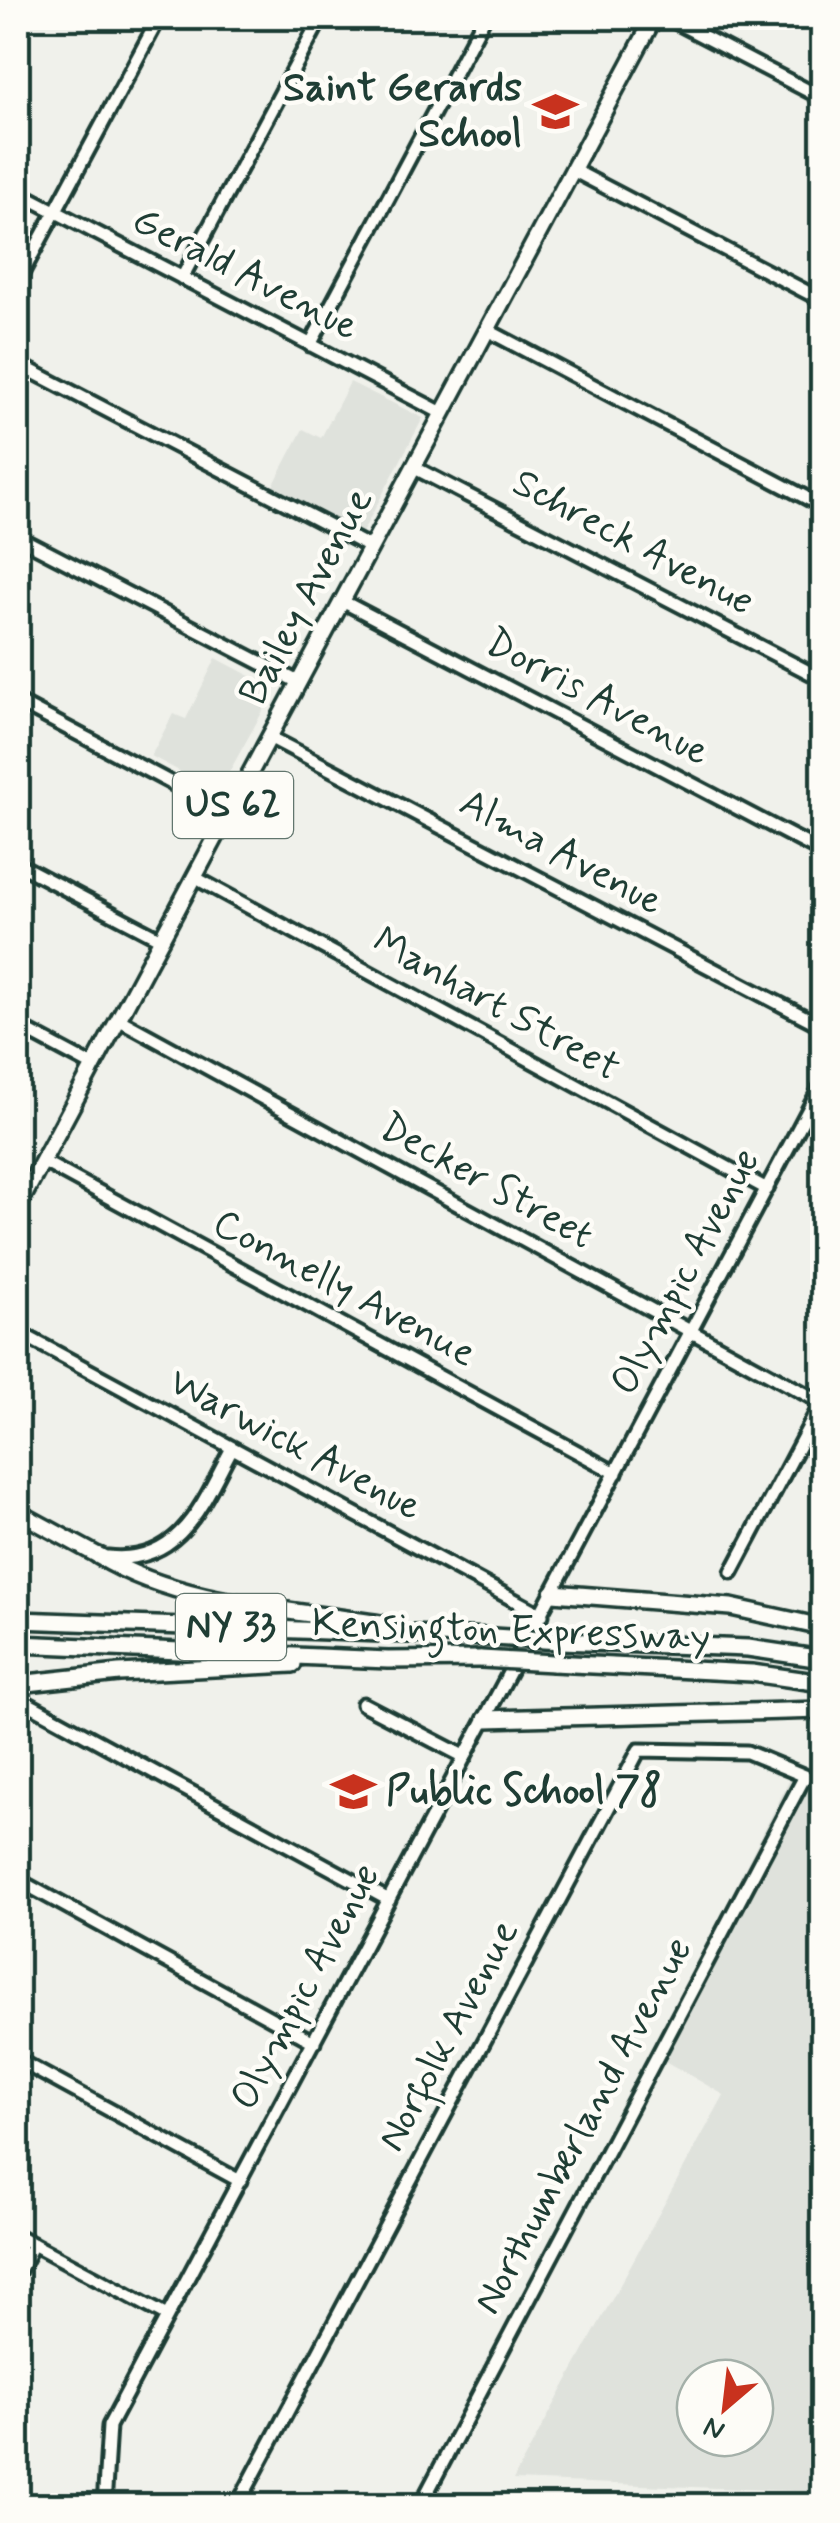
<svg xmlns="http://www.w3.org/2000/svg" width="840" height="2523" viewBox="0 0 840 2523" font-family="Mynerve,sans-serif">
	<rect width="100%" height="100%" fill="#f0f1eb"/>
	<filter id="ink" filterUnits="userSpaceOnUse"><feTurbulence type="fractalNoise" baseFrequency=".01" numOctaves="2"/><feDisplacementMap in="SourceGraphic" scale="20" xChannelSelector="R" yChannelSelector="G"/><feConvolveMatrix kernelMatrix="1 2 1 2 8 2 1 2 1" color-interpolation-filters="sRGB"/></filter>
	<g filter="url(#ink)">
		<path fill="#dfe2dc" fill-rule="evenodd" d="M350 382 423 418 362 533 273 486 303 429 321 438Z
			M216 658 275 689 222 785 213 789 151 756 173 714 186 719Z
			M822 1778V2457L818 2492 513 2480 724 2095 651 2053 790 1779ZM695 2378H755V2438H695Z"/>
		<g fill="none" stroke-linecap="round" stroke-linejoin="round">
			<defs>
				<path id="minor" d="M668 18 822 98
					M573 170 822 300
					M18 192 442 413
					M182 278 321 18
					M18 281 159 18
					M487 330 822 506
					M310 345 484 18
					M18 364 370 547
					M413 467 822 679
					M18 537 298 682
					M342 601 822 852
					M18 702 228 813
					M269 737 822 1026
					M18 864 161 939
					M194 877 767 1189
					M118 1019 822 1403
					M18 1026 93 1066
					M42 1161 616 1473
					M18 1332 542 1615
					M108 1557C181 1565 203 1502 232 1448
					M732 1572 822 1402
					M18 1698 389 1900
					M363 1704 465 1757
					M18 1880 314 2042
					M18 2060 240 2181
					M18 2236 167 2316
					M18 2273 33 2244
					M104 2506 109 2426 822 1084
					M237 2506 639 1750 747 1752 805 1776 420 2506
					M774 2506 822 2505"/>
				<path id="major" d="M18 1207 654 18
					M18 1512 99 1556"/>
				<path id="highway" d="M99 1556C180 1605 289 1609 381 1624
					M553 1593 731 1607 822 1627
					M18 1620 493 1637
					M561 1641 748 1648 822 1659
					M18 1644 388 1660 481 1659
					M553 1663 752 1673 822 1683
					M18 1684 119 1673 293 1664
					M486 1719 822 1710"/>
			</defs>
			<use href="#minor" stroke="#1f3d34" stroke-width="19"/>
			<use href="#major" stroke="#1f3d34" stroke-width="21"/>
			<use href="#highway" stroke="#1f3d34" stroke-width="22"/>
			<use href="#minor" stroke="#fdfcf7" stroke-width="11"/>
			<use href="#major" stroke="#fdfcf7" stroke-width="14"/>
			<use href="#highway" stroke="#fdfcf7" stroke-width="15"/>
			<defs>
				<path id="highway-bridge" d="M493 1637 561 1641
					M481 1659 553 1663"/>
			</defs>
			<use href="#highway-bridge" stroke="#1f3d34" stroke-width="22" stroke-linecap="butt"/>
			<use href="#highway-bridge" stroke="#fdfcf7" stroke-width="15"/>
		</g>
	</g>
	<defs>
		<symbol id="school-bare" viewBox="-9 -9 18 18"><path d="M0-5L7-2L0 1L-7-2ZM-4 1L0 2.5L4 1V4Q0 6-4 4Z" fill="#c8321e" stroke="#fdfcf7" stroke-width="2.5" paint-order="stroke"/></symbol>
	</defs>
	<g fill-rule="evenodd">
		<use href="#school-bare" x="524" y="80" width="63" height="63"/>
		<use href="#school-bare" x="322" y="1760" width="63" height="63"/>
	</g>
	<g text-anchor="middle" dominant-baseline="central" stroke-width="9" stroke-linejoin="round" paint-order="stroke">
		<g fill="#fdfcf7" stroke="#62766e" stroke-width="2.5">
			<rect x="173" y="772" width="120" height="66" rx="8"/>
			<rect x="176" y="1594" width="110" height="66" rx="8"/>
		</g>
		<g font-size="38" font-weight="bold" fill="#1f3d34">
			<text x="233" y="805">US 62</text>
			<text x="231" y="1627">NY 33</text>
		</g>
		<g font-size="40" font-weight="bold" fill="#1f3d34" stroke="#fdfcf7" text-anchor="end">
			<text x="522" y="89">Saint Gerards<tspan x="522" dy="46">School</tspan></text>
			<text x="386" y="1792" text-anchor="start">Public School 78</text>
		</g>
		<g font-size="40" fill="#1f3d34" stroke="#fdfcf7">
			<text transform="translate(245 274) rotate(27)">Gerald Avenue</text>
			<text transform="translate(633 543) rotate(28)">Schreck Avenue</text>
			<text transform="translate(307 597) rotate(-62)">Bailey Avenue</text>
			<text transform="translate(597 698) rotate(28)">Dorris Avenue</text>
			<text transform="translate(561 853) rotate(28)">Alma Avenue</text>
			<text transform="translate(496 1005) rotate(29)">Manhart Street</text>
			<text transform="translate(486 1182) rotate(29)">Decker Street</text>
			<text transform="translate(686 1272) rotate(-62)">Olympic Avenue</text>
			<text transform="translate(344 1289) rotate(28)">Connelly Avenue</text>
			<text transform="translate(295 1445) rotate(28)">Warwick Avenue</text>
			<text transform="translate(511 1631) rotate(2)">Kensington Expressway</text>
			<text transform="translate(306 1987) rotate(-62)">Olympic Avenue</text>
			<text transform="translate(449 2036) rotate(-62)">Norfolk Avenue</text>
			<text transform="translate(584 2126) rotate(-62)">Northumberland Avenue</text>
		</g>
	</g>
	<rect width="840" height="2523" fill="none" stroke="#fdfcf7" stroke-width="60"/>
	<rect x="30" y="30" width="780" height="2463" fill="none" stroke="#1f3d34" stroke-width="4" filter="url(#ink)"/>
	<g transform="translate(725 2408) rotate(208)"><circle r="48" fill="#fdfcf7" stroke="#a4b0a9" stroke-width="2.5"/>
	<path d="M0-8L18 38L0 25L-18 38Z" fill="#c8321e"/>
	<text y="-15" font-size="28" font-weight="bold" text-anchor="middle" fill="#1f3d34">N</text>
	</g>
</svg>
